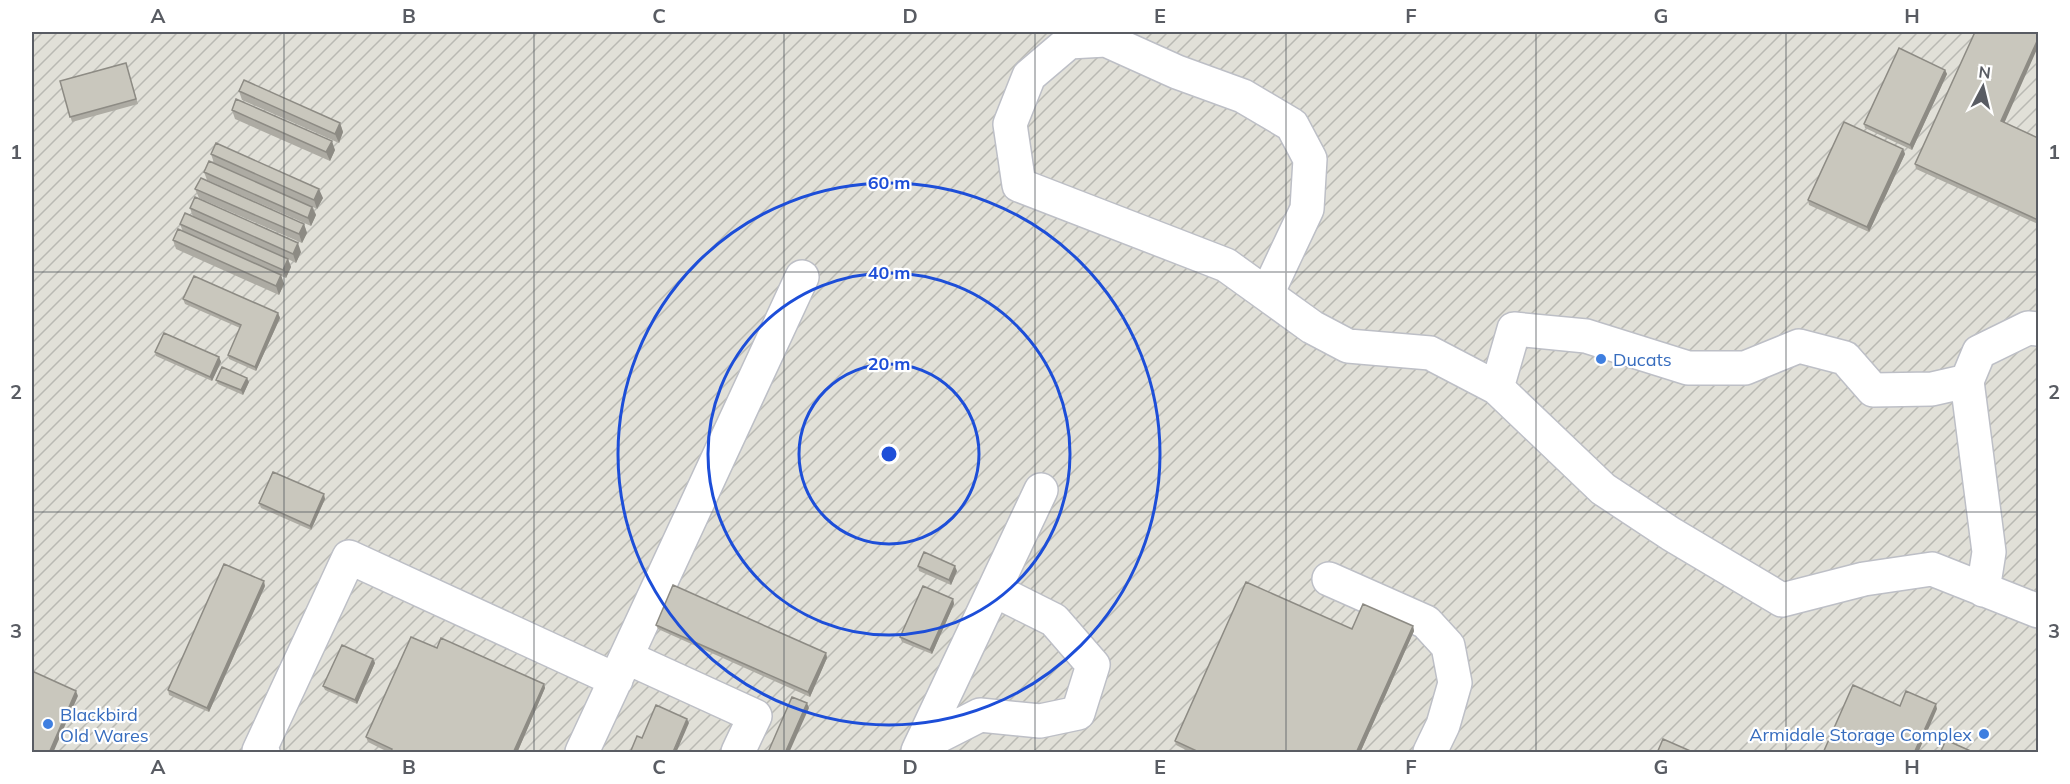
<svg xmlns="http://www.w3.org/2000/svg" width="2070" height="784" viewBox="0 0 2070 784" font-family="Mulish,sans-serif">
	<defs>
		<pattern id="industrial-furrows" width="10" height="10" patternUnits="userSpaceOnUse" patternTransform="scale(1.5)"><rect width="10" height="10" fill="#e1e0d8"/><path d="M-1 1l2-2M0 10L10 0M9 11l2-2" fill="none" stroke="#b9b9b3"/></pattern>
	</defs>
	<rect width="100%" height="100%" fill="#eeede0"/>
	<path fill="url(#industrial-furrows)" d="M32 32H2038V752H32Z"/>
	<g fill="none" stroke-linecap="round" stroke-linejoin="round">
		<defs>
			<path id="minor" d="M1267 294 1307 209 1310 159 1292 125 1243 96 1177 72 1106 40 1069 42 1029 76 1010 124 1019 185 1226 265 1312 327 1348 346 1430 353 1497 388 1603 489 1671 534 1782 600 1864 579 1932 569 2038 611
				M1967 381 1989 552 1983 590
				M1497 388 1514 329 1586 336 1688 368H1745L1799 346 1845 358 1873 390 1932 389 1967 381 1979 352 2028 328 2038 329
				M1329 579 1426 622 1448 646 1455 683 1443 725 1430 752
				M626 657 755 716 738 752
				M921 745 980 715 1040 721 1078 713 1093 665 1054 620 994 590
				M918 751 1041 490
				M263 752 259 751 349 557 616 680
				M582 752 802 277"/>
		</defs>
		<use href="#minor" stroke="#bdbfc6" stroke-width="36"/>
		<use href="#minor" stroke="#fff" stroke-width="33"/>
	</g>
	<path fill="#adaba3" d="M126 63 138 104 72 122 60 81Z
		M1945 70 1947 74 1912 150 1865 128 1864 124Z
		M239 91 340 123 343 132 339 143 242 100Z
		M232 110 335 150 330 161 235 119Z
		M2004 123 2038 138V224L1916 169 1915 164Z
		M1903 149 1905 154 1869 232 1809 205 1808 200Z
		M211 154 323 198 317 209 313 207 316 215 311 226 207 180 204 172 214 163Z
		M195 189 304 224 307 233 302 243 199 198Z
		M190 208 301 252 296 263 288 259 291 267 286 278 281 276 284 284 279 295 176 249 173 240 183 232 180 224 193 217Z
		M183 299 278 313 280 318 256 371 229 359 228 355 240 328 185 304Z
		M155 352 219 357 221 362 212 381 156 356Z
		M216 380 249 382 243 395 218 384Z
		M325 499 311 530 261 508 259 503Z
		M918 566 957 571 951 585 919 571Z
		M265 586 209 712 169 695 168 690Z
		M953 599 954 604 932 654 902 642 900 637Z
		M656 625 826 653 827 658 810 697 658 629Z
		M1413 626 1414 631 1360 753H1192L1176 745 1175 741 1352 629Z
		M437 648 544 684 545 688 517 753H390L368 742 366 737Z
		M373 659 375 663 357 704 325 690 323 686Z"/>
	<path fill="#8d8b84" d="M2038 39V47L2003 126 2001 121Z
		M1945 70 1947 74 1912 150 1910 145Z
		M340 123 343 132 339 143 335 134Z
		M332 141 335 150 330 161 326 152Z
		M1903 149 1905 154 1869 232 1867 227Z
		M319 189 323 198 317 209 314 200Z
		M312 207 316 215 311 226 308 218Z
		M304 224 307 233 302 243 299 234Z
		M298 243 301 252 296 263 293 254Z
		M288 259 291 267 286 278 283 270Z
		M281 275 284 284 279 295 276 286Z
		M278 313 280 318 256 371 255 367Z
		M219 357 221 362 212 381 210 377Z
		M247 378 249 382 243 395 241 390Z
		M324 494 325 499 311 530 310 526Z
		M955 566 957 571 951 585 949 580Z
		M264 581 265 586 209 712 207 708Z
		M953 599 954 604 932 654 930 650Z
		M1413 626 1414 631 1360 753H1356Z
		M826 653 827 658 810 697 808 692Z
		M373 659 375 663 357 704 355 700Z
		M544 684 545 688 517 753H513Z
		M76 691 78 696 53 753H49Z
		M807 703 809 708 789 753H785Z
		M1936 704 1937 709 1918 753H1914Z
		M687 719 689 723 676 753H673Z"/>
	<path fill="#c9c7bd" stroke="#8d8b84" stroke-width="1.5" d="M1975 32H2038V39L2001 121 2038 138V220L1915 164Z
		M1899 48 1945 70 1910 145 1864 124Z
		M126 63 136 99 70 117 60 81Z
		M244 80 340 123 335 134 239 91Z
		M236 99 332 141 326 152 232 110Z
		M1844 122 1903 149 1867 227 1808 200Z
		M216 143 319 189 314 200 211 154Z
		M209 161 312 207 308 218 204 172Z
		M201 178 304 224 299 234 195 189Z
		M195 197 298 243 293 254 190 208Z
		M185 213 288 259 283 270 180 224Z
		M178 229 281 275 276 286 173 240Z
		M194 276 278 313 255 367 228 355 241 325 183 299Z
		M164 333 219 357 210 377 155 352Z
		M222 367 247 378 241 390 216 380Z
		M273 472 324 494 310 526 259 503Z
		M924 552 955 566 949 580 918 566Z
		M224 564 264 581 207 708 168 690Z
		M1246 582 1352 629 1363 604 1413 626 1356 753H1201L1175 741Z
		M673 585 826 653 808 692 656 625Z
		M923 586 953 599 930 650 900 637Z
		M411 637 437 648 441 638 544 684 513 753H390L392 749 366 737Z
		M342 645 373 659 355 700 323 686Z
		M32 671 76 691 49 753H32Z
		M1853 685 1900 706 1906 691 1936 704 1914 753H1905L1902 752V753H1823Z
		M792 697 807 703 785 753H776L769 750Z
		M656 705 687 719 673 752 674 753H630L637 736 642 738Z
		M1663 739 1695 753H1657Z
		M1946 740 1975 753H1940Z"/>
	<path fill="none" stroke="#595c63" stroke-width="1.5" stroke-opacity="0.55" d="M284 32V752M534 32V752M784 32V752M1035 32V752M1286 32V752M1536 32V752M1786 32V752M32 272H2038M32 512H2038"/>
	<g fill="none" stroke="#1d4ed8" stroke-width="3">
		<circle cx="889" cy="454" r="90"/>
		<circle cx="889" cy="454" r="181"/>
		<circle cx="889" cy="454" r="271"/>
	</g>
	<g fill="#3f7fe0" stroke="#fff" stroke-width="2">
		<circle cx="1601" cy="359" r="6"/>
		<circle cx="48" cy="724" r="6"/>
		<circle cx="1984" cy="734" r="6"/>
	</g>
	<g text-anchor="middle" dominant-baseline="central" stroke-width="4.5" stroke-linejoin="round" paint-order="stroke">
		<g font-size="18" fill="#366cbe" stroke="#fff" text-anchor="start">
			<text x="1613" y="359">Ducats</text>
			<text x="60" y="714">Blackbird<tspan x="60" dy="21">Old Wares</tspan></text>
			<text x="1972" y="734" text-anchor="end">Armidale Storage Complex</text>
		</g>
	</g>
	<circle cx="889" cy="454" r="9" fill="#1d4ed8" stroke="#fff" stroke-width="3"/>
	<g font-size="18" text-anchor="middle" font-weight="bold" fill="#1d4ed8" stroke="#fff" stroke-width="4.5" stroke-linejoin="round" paint-order="stroke">
		<text x="889" y="189">60 m</text>
		<text x="889" y="279">40 m</text>
		<text x="889" y="370">20 m</text>
	</g>
	<rect width="2070" height="784" fill="none" stroke="#ffffff" stroke-width="66"/>
	<g transform="translate(1983 87) rotate(7)" stroke="#ffffff" stroke-width="4.5" paint-order="stroke">
	<path d="M0-4.5L10 22L0 15L-10 22Z" fill="#595c63"/>
	<text y="-9" font-size="16" font-weight="bold" text-anchor="middle" fill="#595c63">N</text>
	</g>
	<rect x="33" y="33" width="2004" height="718" fill="none" stroke="#595c63" stroke-width="2"/>
	<g font-size="20" text-anchor="middle" font-weight="bold" fill="#595c63">
		<text x="158" y="23">A</text>
		<text x="409" y="23">B</text>
		<text x="659" y="23">C</text>
		<text x="910" y="23">D</text>
		<text x="1160" y="23">E</text>
		<text x="1411" y="23">F</text>
		<text x="1661" y="23">G</text>
		<text x="1912" y="23">H</text>
		<text x="16" y="159">1</text>
		<text x="2054" y="159">1</text>
		<text x="16" y="399">2</text>
		<text x="2054" y="399">2</text>
		<text x="16" y="638">3</text>
		<text x="2054" y="638">3</text>
		<text x="158" y="774">A</text>
		<text x="409" y="774">B</text>
		<text x="659" y="774">C</text>
		<text x="910" y="774">D</text>
		<text x="1160" y="774">E</text>
		<text x="1411" y="774">F</text>
		<text x="1661" y="774">G</text>
		<text x="1912" y="774">H</text>
	</g>
</svg>
